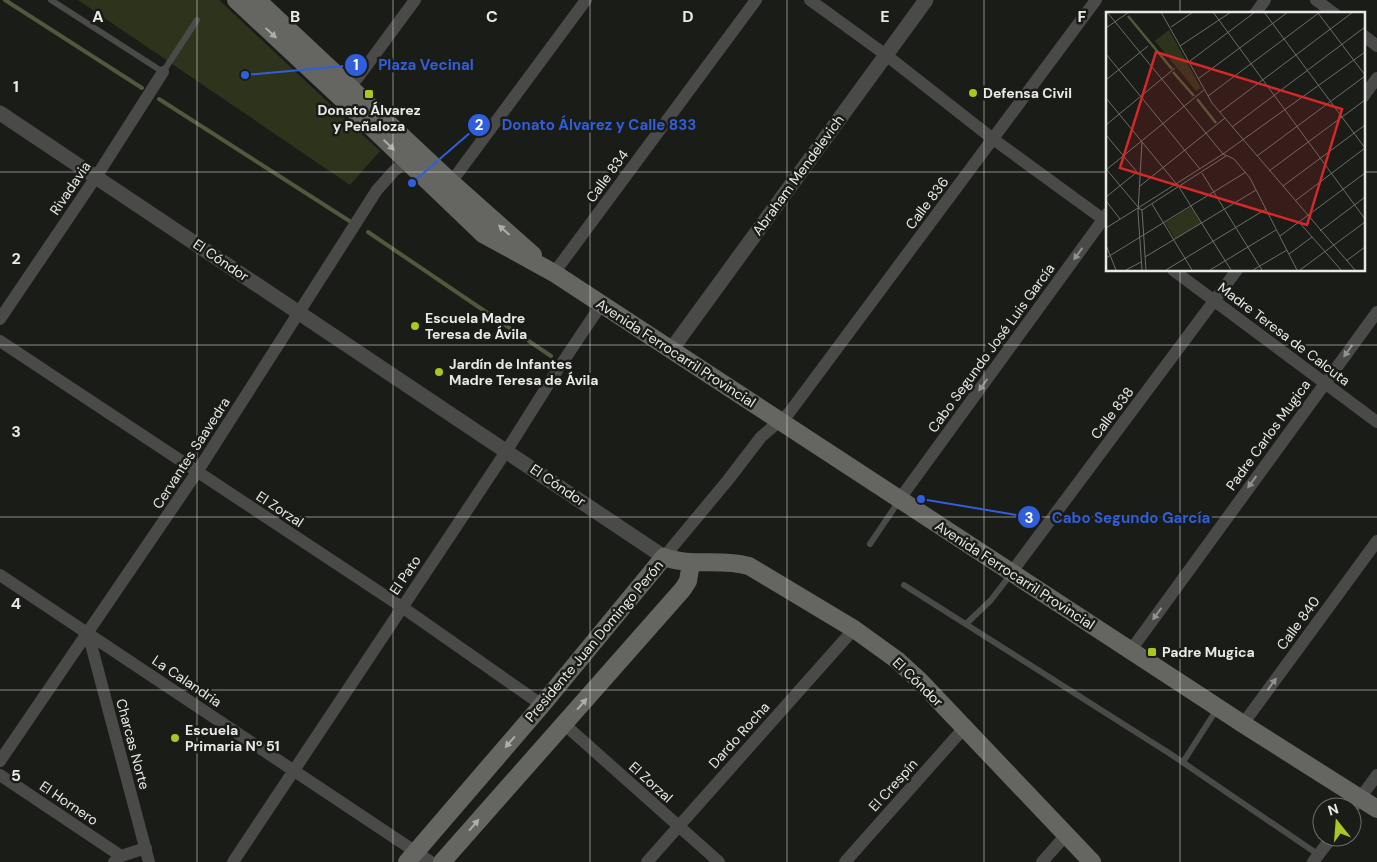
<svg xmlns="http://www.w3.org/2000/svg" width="1377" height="862" viewBox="0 0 1377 862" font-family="'DM Sans',sans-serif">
	<rect width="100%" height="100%" fill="#1a1c17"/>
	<path fill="#2e341c" d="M78 0H219L380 151 350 185Z"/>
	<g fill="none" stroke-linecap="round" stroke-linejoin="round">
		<path stroke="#51593d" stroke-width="4" d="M5 0 142 88
			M159 99 351 222
			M368 232 551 356"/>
		<path stroke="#4a4b49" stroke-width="6" d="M51 0 163 72 197 20
			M870 544 899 501
			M904 585 1172 755 1319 855
			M967 623 991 600 1011 574
			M1183 762 1217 709"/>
		<path stroke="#4a4b49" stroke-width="12" d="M810 0 886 55 993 139 1107 222
			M1316 0 1335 14
			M1255 14 1265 0
			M1363 35 1377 46
			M345 92 359 76 415 0
			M1363 97 1377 78
			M446 189 586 0
			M1173 270 1377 422
			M554 273 756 0
			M0 319 96 177 163 72
			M0 341 402 607 542 705
			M899 500 1107 214
			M664 557 728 480 761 437 789 413 1096 0
			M1011 573 1237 270
			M0 575 431 862
			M88 633 149 862
			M1131 650 1377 312
			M564 724 719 862
			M1243 724 1377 541
			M0 761 197 472 377 190 394 171 406 161
			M0 775 121 856
			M1352 809 1377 775
			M114 862 121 856 146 848
			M233 862 507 450 558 369 601 305
			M647 862 854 629
			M845 862 964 728
			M1042 862 1066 835
			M1313 862 1332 837"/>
		<path stroke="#4a4b49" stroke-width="15" d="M0 113 664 557
			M671 350 926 0"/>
		<path stroke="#656662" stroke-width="18" d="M236 0 341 98 483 234 554 273 1243 724 1377 809
			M257 0 452 183 533 255
			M407 862 542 705 664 557C691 567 721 558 749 566L854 629 897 660 920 681 1092 862
			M442 862 683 589 688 581 691 563"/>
	</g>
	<defs><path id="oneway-solid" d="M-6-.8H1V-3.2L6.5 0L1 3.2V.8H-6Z" transform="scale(1.25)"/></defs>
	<g fill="#aeafab">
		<use href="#oneway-solid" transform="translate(271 33) rotate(43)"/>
		<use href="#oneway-solid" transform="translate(389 145) rotate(44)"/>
		<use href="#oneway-solid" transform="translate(504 230) rotate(-138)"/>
		<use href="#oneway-solid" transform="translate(582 704) rotate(-49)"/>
		<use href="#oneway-solid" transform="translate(510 742) rotate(131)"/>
		<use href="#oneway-solid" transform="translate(474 825) rotate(-49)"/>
	</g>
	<g fill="#929390">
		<use href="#oneway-solid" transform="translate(1078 254) rotate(126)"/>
		<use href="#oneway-solid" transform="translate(1348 351) rotate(126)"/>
		<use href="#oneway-solid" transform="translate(983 385) rotate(126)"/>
		<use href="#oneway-solid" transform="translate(1252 482) rotate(126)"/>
		<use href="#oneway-solid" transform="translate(1157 614) rotate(126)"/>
		<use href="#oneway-solid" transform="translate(1272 684) rotate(-54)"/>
	</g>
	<path fill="none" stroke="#e9eae7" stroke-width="1" stroke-opacity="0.55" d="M197 0V862M393 0V862M590 0V862M787 0V862M984 0V862M1180 0V14M0 172H1107M1363 172H1377M1180 270V862M0 345H1377M0 517H1377M0 690H1377"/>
	<g fill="#a7c81e" stroke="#1a1c17" stroke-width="2">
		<circle cx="973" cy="93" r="5"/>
		<rect x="364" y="89" width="10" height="10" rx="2.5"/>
		<circle cx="415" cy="326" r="5"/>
		<circle cx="439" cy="372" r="5"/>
		<rect x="1147" y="647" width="10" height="10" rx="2.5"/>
		<circle cx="175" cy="738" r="5"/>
	</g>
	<g text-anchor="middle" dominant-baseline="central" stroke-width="5" stroke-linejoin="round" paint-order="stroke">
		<g font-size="14" font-weight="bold" fill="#e9eae7" stroke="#1a1c17" text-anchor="start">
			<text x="983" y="93">Defensa Civil</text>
			<text x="369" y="110" text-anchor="middle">Donato Álvarez<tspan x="369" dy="16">y Peñaloza</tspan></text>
			<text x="425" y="318">Escuela Madre<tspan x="425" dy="16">Teresa de Ávila</tspan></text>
			<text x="449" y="364">Jardín de Infantes<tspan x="449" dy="16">Madre Teresa de Ávila</tspan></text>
			<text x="1162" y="652">Padre Mugica</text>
			<text x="185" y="730">Escuela<tspan x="185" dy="16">Primaria Nº 51</tspan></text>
		</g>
		<g font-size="14" fill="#e9eae7" stroke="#1a1c17">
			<text transform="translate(798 175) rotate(-54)">Abraham Mendelevich</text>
			<text transform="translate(607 176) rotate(-54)">Calle 834</text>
			<text transform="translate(70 188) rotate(-56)">Rivadavia</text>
			<text transform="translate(927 203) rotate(-53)">Calle 836</text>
			<text transform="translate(221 260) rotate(34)">El Cóndor</text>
			<text transform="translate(1284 334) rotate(37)">Madre Teresa de Calcuta</text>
			<text transform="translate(991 348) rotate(-54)">Cabo Segundo José Luis García</text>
			<text transform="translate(676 353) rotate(33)">Avenida Ferrocarril Provincial</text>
			<text transform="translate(1112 413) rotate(-53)">Calle 838</text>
			<text transform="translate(1268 435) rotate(-54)">Padre Carlos Mugica</text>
			<text transform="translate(191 453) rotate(-57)">Cervantes Saavedra</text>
			<text transform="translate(558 485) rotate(34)">El Cóndor</text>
			<text transform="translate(280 509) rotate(33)">El Zorzal</text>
			<text transform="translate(405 575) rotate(-56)">El Pato</text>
			<text transform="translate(1015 575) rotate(33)">Avenida Ferrocarril Provincial</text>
			<text transform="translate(1298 623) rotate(-54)">Calle 840</text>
			<text transform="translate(594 641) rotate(-50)">Presidente Juan Domingo Perón</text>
			<text transform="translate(187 681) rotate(34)">La Calandria</text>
			<text transform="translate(918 682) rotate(44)">El Cóndor</text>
			<text transform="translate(739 735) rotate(-48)">Dardo Rocha</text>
			<text transform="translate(133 744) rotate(75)">Charcas Norte</text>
			<text transform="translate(651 782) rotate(42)">El Zorzal</text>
			<text transform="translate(893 785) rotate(-48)">El Crespín</text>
			<text transform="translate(69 803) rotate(34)">El Hornero</text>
		</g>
	</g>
	<g transform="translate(1106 12)">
		<rect width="259" height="259" fill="#1a1c17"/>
		<path d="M63 18 95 76 90 79 49 29ZM85 195 95 211 69 227 59 211Z" fill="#2e341c"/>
		<path fill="none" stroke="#51593d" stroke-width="2.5" d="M22 4 66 57M67 60 88 84M91 87 110 111"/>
		<path fill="none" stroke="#6d6e6a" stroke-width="1" d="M1 0 117 142 259 40M55 0 106 91 249 258M107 0 259 207M158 0 259 136M212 1 259 63M65 15 87 0M0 16 23 0M74 34 125 0M0 42 94 157M84 49 149 0M92 67 182 0M0 68 42 34M102 84 214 0M0 86 73 175 125 258M114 100 247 0M0 113 69 56M126 115 259 15M0 123 31 160M36 130 32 200 36 258M120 144 36 198 32 196 117 142 128 147 144 166 191 258M151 144 259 64M0 158 98 78M1 158 32 195M163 159 259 88M96 161 156 258M34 174 119 106M177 174 259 113M0 185 31 160M0 189 14 207M189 189 259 136M46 192 86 258M36 198 40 258M193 210 235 258M0 216 32 196M214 219 259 185M174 224 259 161M0 233 10 258M183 242 206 225M39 245 150 178M0 246 140 160M240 249 259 235M20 258 35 250M60 258 160 197M104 258 170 218M147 258 181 238M194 258 259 210"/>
		<path fill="#d62828" fill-opacity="0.15" stroke="#d62828" stroke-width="2.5" d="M50 40 236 97 201 213 14 156Z"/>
		<rect width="259" height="259" fill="none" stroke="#e9eae7" stroke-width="2.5"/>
	</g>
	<g font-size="16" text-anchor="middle" font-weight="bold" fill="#e9eae7" stroke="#1a1c17" stroke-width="5" stroke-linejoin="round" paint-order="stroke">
		<text x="98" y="22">A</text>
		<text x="295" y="22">B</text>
		<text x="492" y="22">C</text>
		<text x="688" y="22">D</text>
		<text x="885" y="22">E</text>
		<text x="1082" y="22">F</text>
		<text x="16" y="92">1</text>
		<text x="16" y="264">2</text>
		<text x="16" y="437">3</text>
		<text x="16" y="609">4</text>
		<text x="16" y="781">5</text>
	</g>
	<path fill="none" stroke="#315eda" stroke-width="2" d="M245 75L356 65M412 183L479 125M921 499L1029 517"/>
	<g fill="#315eda" stroke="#1a1c17" stroke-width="2">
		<circle cx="245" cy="75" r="5"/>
		<circle cx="412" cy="183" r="5"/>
		<circle cx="921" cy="499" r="5"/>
		<circle cx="356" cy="65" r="12"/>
		<circle cx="479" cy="125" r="12"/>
		<circle cx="1029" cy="517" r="12"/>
	</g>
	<g font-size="15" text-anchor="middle" font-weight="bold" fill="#fff">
		<text x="356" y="70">1</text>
		<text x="479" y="130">2</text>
		<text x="1029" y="523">3</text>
	</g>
	<g font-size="15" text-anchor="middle" font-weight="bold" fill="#315eda" stroke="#1a1c17" stroke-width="5" stroke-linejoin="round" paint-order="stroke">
		<text x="426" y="70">Plaza Vecinal</text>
		<text x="599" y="130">Donato Álvarez y Calle 833</text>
		<text x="1131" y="523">Cabo Segundo García</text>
	</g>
	<g transform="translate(1337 822) rotate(343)"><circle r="24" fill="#1a1c17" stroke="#6d6e6a"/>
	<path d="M0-4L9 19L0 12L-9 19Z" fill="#a7c81e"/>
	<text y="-8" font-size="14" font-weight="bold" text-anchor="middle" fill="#e9eae7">N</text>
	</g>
</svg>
